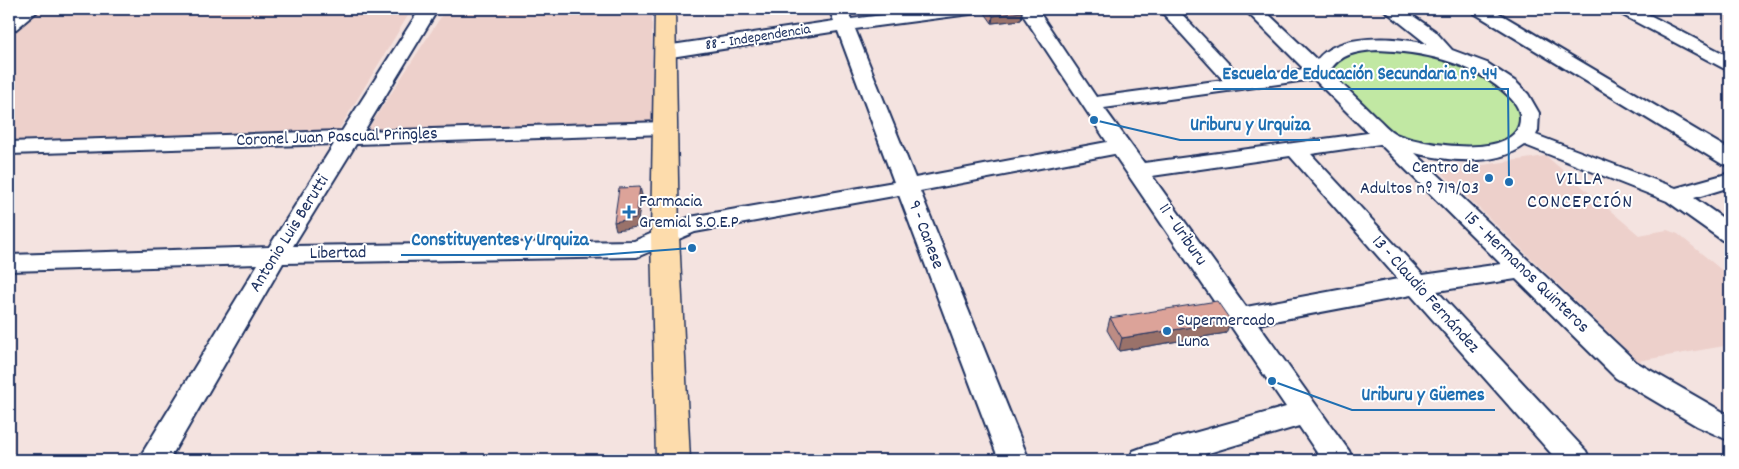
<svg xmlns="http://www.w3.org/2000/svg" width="1739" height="469" viewBox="0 0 1739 469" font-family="Dekko,sans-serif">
	<rect width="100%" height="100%" fill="#f4e3e0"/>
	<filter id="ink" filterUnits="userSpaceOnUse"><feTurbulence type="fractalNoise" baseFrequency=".02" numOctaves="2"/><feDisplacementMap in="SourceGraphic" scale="10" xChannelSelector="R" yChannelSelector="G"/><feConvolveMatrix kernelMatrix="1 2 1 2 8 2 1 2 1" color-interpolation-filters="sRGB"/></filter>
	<g filter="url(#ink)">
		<path fill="#edd0cb" d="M42 9H412L338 131 9 140V37Z
			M446 9H652V122L366 132Z
			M1546 156 1639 235 1667 230 1678 234 1730 277V345L1638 361 1440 171Z"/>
		<path fill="#c1e8a3" stroke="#6e8c80" d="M1362 46 1445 54 1521 97 1528 131 1489 151 1397 142 1319 73 1326 60Z"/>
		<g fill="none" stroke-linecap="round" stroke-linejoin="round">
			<defs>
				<path id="minor" d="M20 9H40L15 30 9 31V18Z
					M420 9H438L364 131 665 122 672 124 675 128 672 132 665 134 356 144 293 246 634 241 690 217 894 182 838 31 665 58 658 56 656 52 658 48 665 46 834 21 829 9H847L851 19 930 9H979L976 13 970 14 855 29 915 178 1107 142 1019 9H1037L1096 97 1223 80 1159 9H1177L1242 78 1304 69 1244 9H1263L1317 60C1337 32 1398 37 1427 44L1383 9H1403L1435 31 1452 50 1487 63 1516 82 1528 94 1539 113 1538 131 1536 135 1676 188 1730 173V187L1694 198 1730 223V242L1722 240 1667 201 1525 145C1495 167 1448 161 1415 153L1636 362 1730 416V441L1697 426 1616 378 1516 279 1437 291 1586 451 1590 460H1557L1411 295 1258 324 1349 451 1353 460H1322L1299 426 1185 460H1129L1133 451 1144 447 1286 407 1114 154 920 191 1029 460H999L899 195 695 232 637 257 283 263 169 460H138L258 264 9 271V255L269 247 334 144 9 154V142L342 131ZM1378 50C1423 52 1468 61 1503 91 1510 97 1519 105 1520 116 1523 162 1421 145 1396 134 1389 131 1382 122 1376 117 1361 102 1345 87 1329 72 1340 53 1359 51 1378 50ZM1314 79 1368 133 1144 163 1104 108ZM1380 144 1501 264 1423 275 1311 154ZM1290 156 1398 279 1246 307 1152 176Z
					M1471 9H1492L1730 150V166L1722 164 1474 13Z
					M1616 9H1638L1730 57V70L1723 68 1619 13Z"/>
				<path id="major" d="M655 9H675L679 236 690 460H656L651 236Z"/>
			</defs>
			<use href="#minor" stroke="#1b2f5e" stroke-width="4"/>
			<use href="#major" stroke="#1b2f5e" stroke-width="3"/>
			<use href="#minor" fill="#fff" fill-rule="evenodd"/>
			<use href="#major" fill="#fddcac" fill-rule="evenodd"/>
		</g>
		<path fill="#bd8c84" stroke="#1b2f5e" d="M982 9H1021L1022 12 1021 20 992 23Z
			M1110 318 1226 333 1119 351 1107 330Z"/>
		<path fill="#9a726b" stroke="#1b2f5e" d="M1022 12 1021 20 992 23 993 16Z
			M640 187 642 195 637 227 616 230 614 222Z
			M1231 321 1226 333 1119 351 1122 338Z"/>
		<path fill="#dca399" stroke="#1b2f5e" d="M988 9H1021L1022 12 993 16Z
			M640 187 636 218 614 222 619 188Z
			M1217 301 1231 321 1122 338 1110 318Z"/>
	</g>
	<g fill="#1f6fb2" stroke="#fff" stroke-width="2">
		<circle cx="1489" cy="178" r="5"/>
		<path d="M626.5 204.5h5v5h5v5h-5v5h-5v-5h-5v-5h5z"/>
		<circle cx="1167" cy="331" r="5"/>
	</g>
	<g text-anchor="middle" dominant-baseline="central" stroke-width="4" stroke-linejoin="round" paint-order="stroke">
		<g font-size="15" fill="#1b2f5e" stroke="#fff">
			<text transform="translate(758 38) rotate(-9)">88 - Independencia</text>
		</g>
		<g font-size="18" fill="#1b2f5e" stroke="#fff">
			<text transform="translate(337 138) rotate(-2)">Coronel Juan Pascual Pringles</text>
			<text transform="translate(290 234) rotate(-58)">Antonio Luis Berutti</text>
			<text transform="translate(925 235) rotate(69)">9 - Canese</text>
			<text transform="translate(1182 235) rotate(55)">11 - Uriburu</text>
			<text transform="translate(338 254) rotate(-1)">Libertad</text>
			<text transform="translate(1526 273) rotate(44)">15 - Hermanos Quinteros</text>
			<text transform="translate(1425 295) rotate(48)">13 - Claudio Fernández</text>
		</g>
		<g font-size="18" fill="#1b2f5e" stroke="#fff" text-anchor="start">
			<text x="1479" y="168" text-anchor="end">Centro de<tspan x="1479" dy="21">Adultos nº 719/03</tspan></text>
			<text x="639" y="202">Farmacia<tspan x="639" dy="21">Gremial S.O.E.P</tspan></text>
			<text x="1177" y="321">Supermercado<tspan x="1177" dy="21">Luna</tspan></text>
		</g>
		<g font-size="20" letter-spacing="1" fill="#1b2f5e" stroke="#fff">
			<text x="1580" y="180">VILLA<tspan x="1580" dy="23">CONCEPCIÓN</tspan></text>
		</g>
	</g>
	<path fill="none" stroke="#1f6fb2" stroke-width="2" d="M1509 182L1508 89H1213M1094 120L1180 140H1320M692 248L598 255H401M1272 381L1352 410H1495"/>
	<g fill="#1f6fb2" stroke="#fff" stroke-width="2">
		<circle cx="1509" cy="182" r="5"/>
		<circle cx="1094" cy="120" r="5"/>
		<circle cx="692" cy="248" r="5"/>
		<circle cx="1272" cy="381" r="5"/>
	</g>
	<g font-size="19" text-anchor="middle" font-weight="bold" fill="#1f6fb2" stroke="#fff" stroke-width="4" stroke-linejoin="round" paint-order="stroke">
		<text x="1360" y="79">Escuela de Educación Secundaria nº 44</text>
		<text x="1250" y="130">Uriburu y Urquiza</text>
		<text x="500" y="245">Constituyentes y Urquiza</text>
		<text x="1423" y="400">Uriburu y Güemes</text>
	</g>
	<rect width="1739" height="469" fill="none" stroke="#fff" stroke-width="30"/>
	<rect x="15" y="15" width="1709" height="439" fill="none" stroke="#1b2f5e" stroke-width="2" filter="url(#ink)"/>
</svg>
